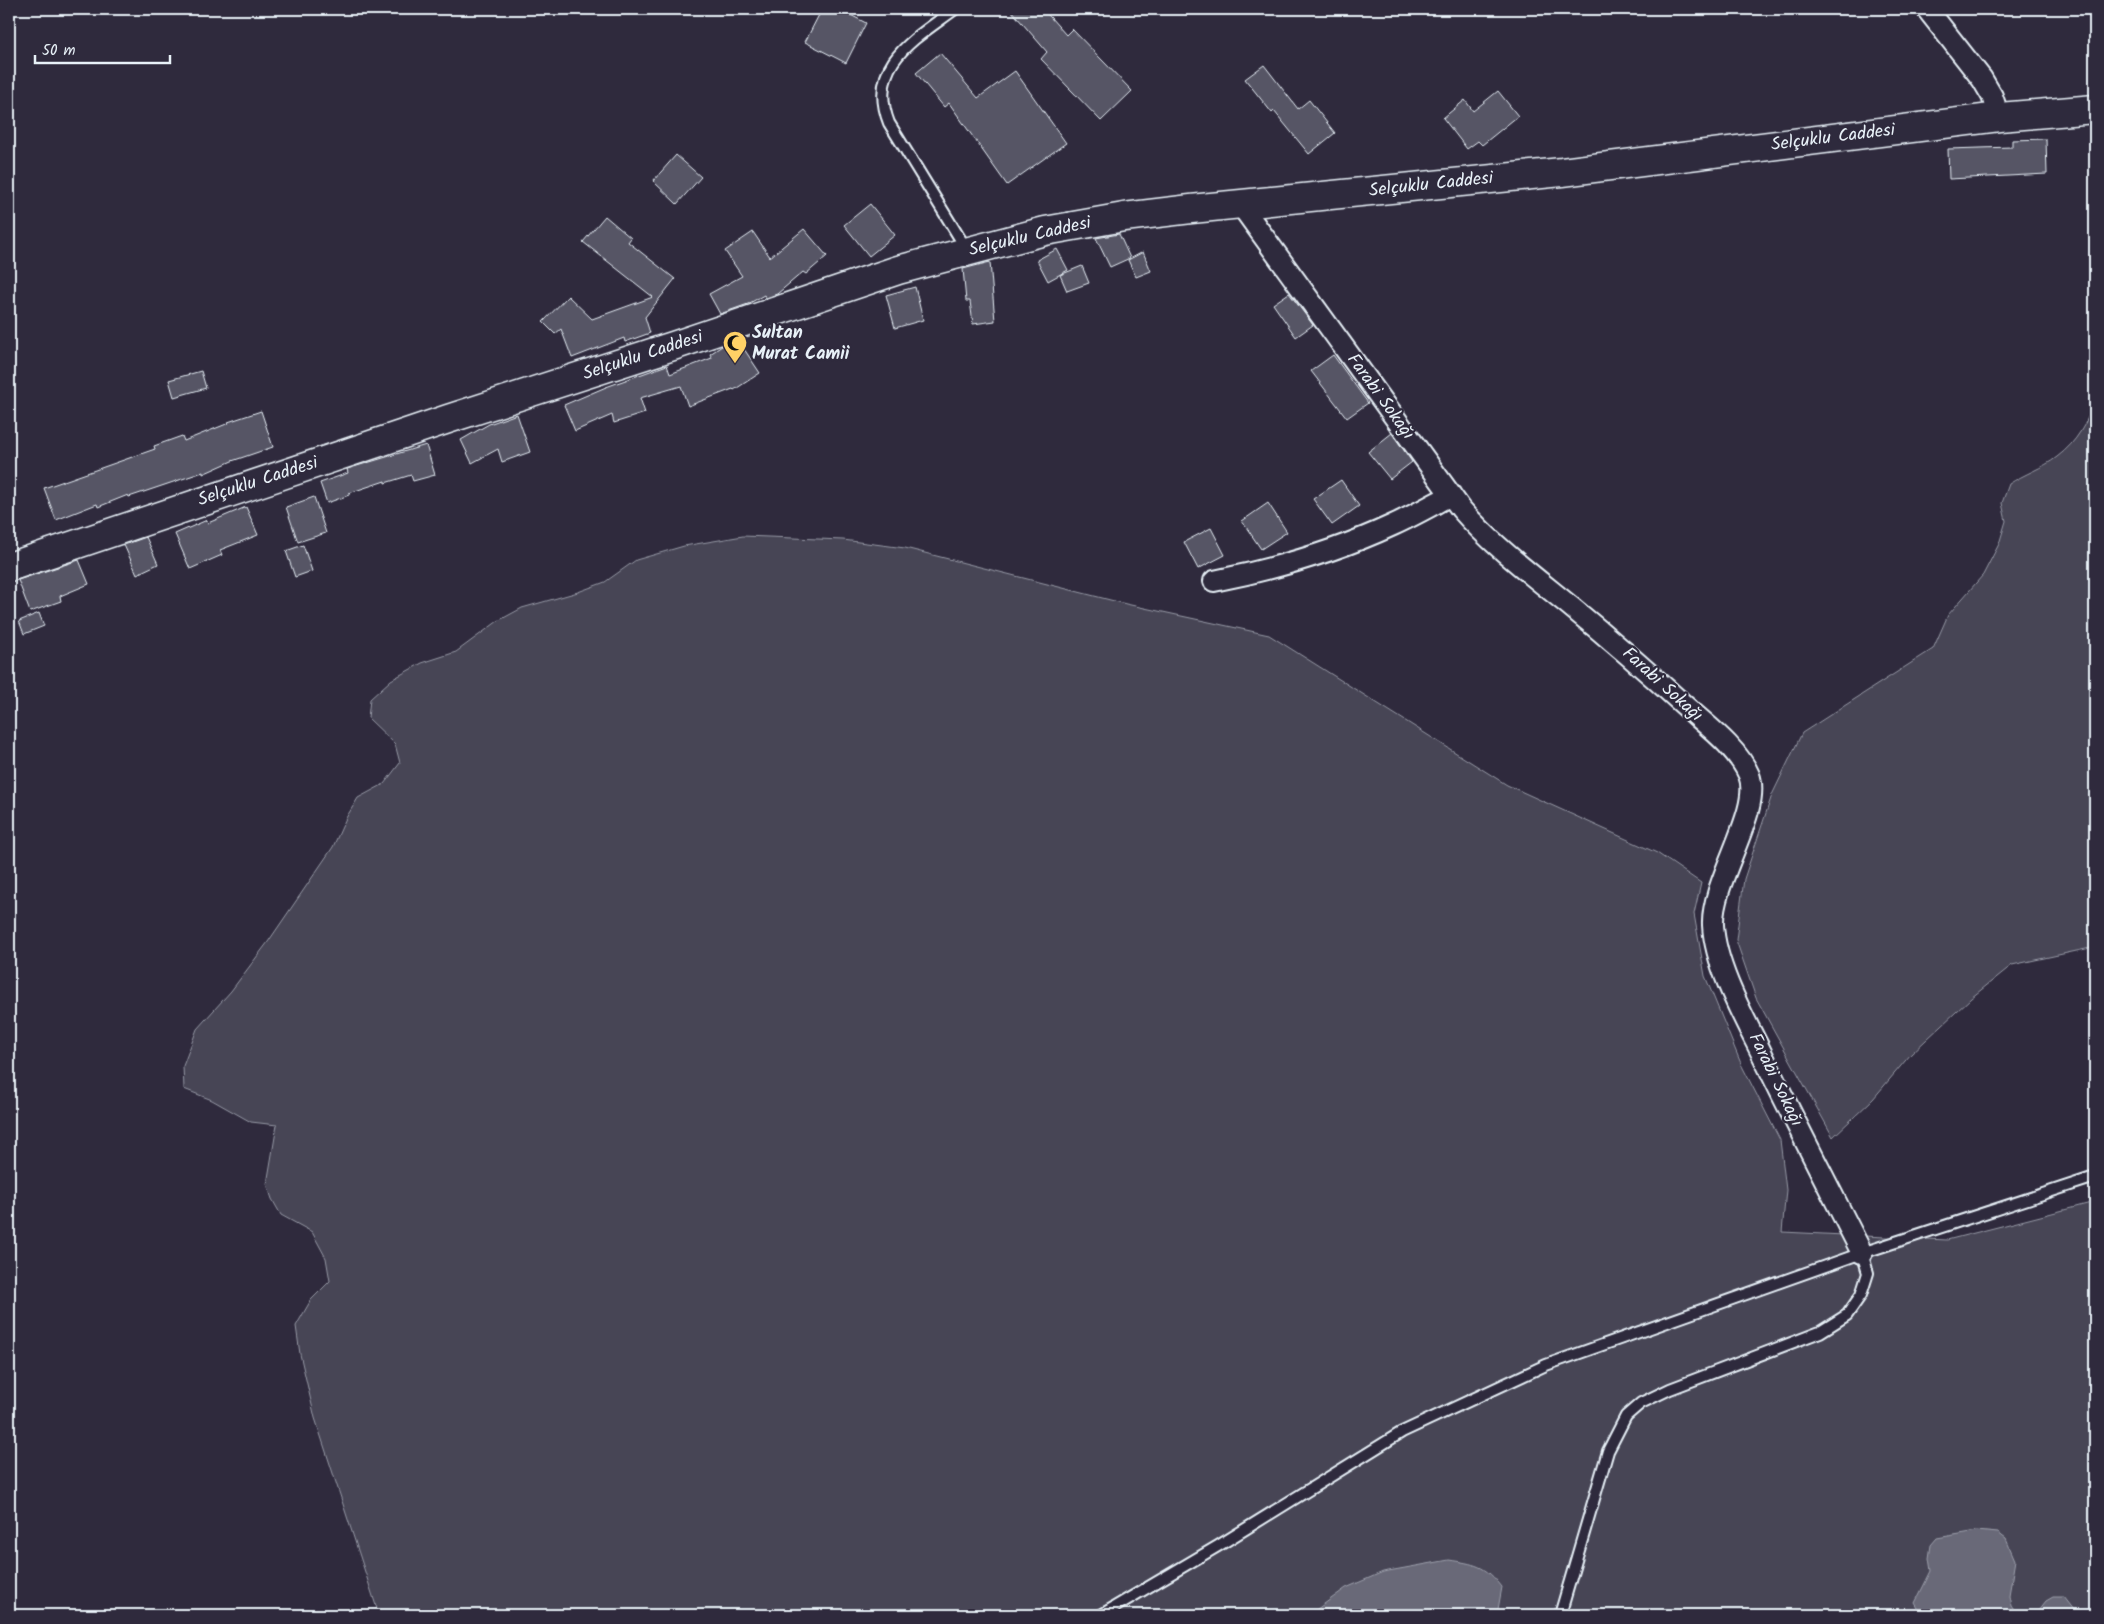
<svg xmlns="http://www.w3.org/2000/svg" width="2104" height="1624" viewBox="0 0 2104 1624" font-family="Kalam,sans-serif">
	<rect width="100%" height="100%" fill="#2f2a3d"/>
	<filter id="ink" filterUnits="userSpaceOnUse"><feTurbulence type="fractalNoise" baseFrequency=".02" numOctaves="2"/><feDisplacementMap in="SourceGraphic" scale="10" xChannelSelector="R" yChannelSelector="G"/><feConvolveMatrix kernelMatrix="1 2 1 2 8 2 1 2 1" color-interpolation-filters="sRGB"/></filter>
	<g filter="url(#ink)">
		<path fill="#464455" stroke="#979aa6" d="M2095 398V947L2012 965 1971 998 1911 1054 1873 1099 1833 1137 1756 998 1736 940 1744 879 1772 795 1802 733 1933 649 1948 615 1983 575 1999 544 2006 521 2002 503 2009 484C2024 474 2043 468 2057 457 2077 442 2088 422 2095 398Z
			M743 536 843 540 905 548 1126 604 1269 635 1507 785 1657 853 1701 883 1694 914 1705 976 1742 1066 1780 1140 1786 1190 1782 1232 1947 1240 2095 1202V1615H379L315 1418 300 1354 296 1326 311 1300 330 1281 326 1258 312 1232 281 1215 272 1199 267 1184 277 1125 251 1122 212 1100 184 1089 183 1066 197 1029 231 991 268 942 333 847 346 818 358 798 384 784 400 763 395 744 368 718 370 699 391 680 422 663 456 652 498 621 522 608 578 592 605 582 636 560 684 546Z"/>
		<path fill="#696978" stroke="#9c9fab" d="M1977 1531 1998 1533 2006 1539 2015 1560 2009 1595 2011 1605 2018 1615H1945L1942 1610 1922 1615 1915 1603 1931 1571 1929 1558 1931 1545 1937 1538Z
			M1449 1560C1475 1564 1485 1565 1502 1587L1497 1615H1309L1346 1588 1383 1572Z
			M2053 1597H2063L2077 1615H2035L2046 1601Z"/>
		<path fill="#575565" stroke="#e8f1f8" d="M822 9H839L866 23 846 63 805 42Z
			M1010 9H1043L1066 35 1072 29 1132 91 1101 121 1041 59 1047 52Z
			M940 53 978 98 1015 71 1066 143 1007 185 949 103 944 107 916 73Z
			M1264 65 1298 109 1309 100 1335 133 1309 154 1274 111 1272 113 1245 79Z
			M1498 91 1518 116 1482 145 1478 141 1467 149 1443 118 1465 100 1473 111Z
			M2046 139 2047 174 1949 179 1948 149 2012 147V140Z
			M676 155 701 177 677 204 653 181Z
			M870 204 895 235 869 256 844 225Z
			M605 216 631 238 628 242 675 279 645 317 650 333 625 342 624 338 572 358 561 329 555 334 543 322 568 296 592 319 653 297 583 242Z
			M804 229 827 256 806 274 803 272 777 294 766 298 764 295 748 304 720 314 709 294 742 276 725 251 753 232 770 257Z
			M1119 234 1130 258 1110 267 1096 238Z
			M1057 249 1068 270 1048 281 1037 260Z
			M1143 252 1151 271 1136 277 1128 260Z
			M990 262 995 321 973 324 970 301H966L963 269Z
			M1082 266 1089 283 1067 291 1060 275Z
			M915 287 923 320 895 328 886 295Z
			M1289 293 1313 325 1296 337 1273 304Z
			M738 340 760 373 734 390 733 389 688 406 681 386 640 398 645 413 614 423 612 415 575 431 564 405 606 387 667 365 670 374 712 358 710 354 722 346Z
			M1333 355 1368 403 1347 418 1311 371Z
			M201 371 206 388 174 397 169 380Z
			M261 411 273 447 232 461 203 474V472L129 497 128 495 98 507 97 504 56 520 44 488 155 449 154 446 182 436 184 441 229 423 228 422Z
			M517 414 530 452 502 462 498 449 472 463 461 440 489 424Z
			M1392 433 1412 462 1390 479 1368 452Z
			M426 445 435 475 413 481 411 475 385 483V481L349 493V495L327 503 320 483 348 473 347 469Z
			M1341 480 1359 506 1332 525 1313 499Z
			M314 497 326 533 298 542 286 507Z
			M1268 503 1287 532 1261 549 1242 521Z
			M246 507 258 535 220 550 222 555 190 569 175 534 207 520 208 523Z
			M1211 528 1225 555 1198 569 1184 542Z
			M146 537 158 564 137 574 124 545Z
			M303 545 312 571 295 577 286 551Z
			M79 560 89 584 60 596 61 601 30 612 18 580Z
			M39 613 44 626 24 634 19 621Z"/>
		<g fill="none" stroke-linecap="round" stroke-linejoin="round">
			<defs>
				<path id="lane" d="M955 9C915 39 866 64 889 123L967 250
					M1101 1615 1218 1546 1402 1432 1546 1365 1862 1253 2095 1177
					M1560 1615 1608 1451 1626 1416 1641 1403 1670 1389 1820 1332 1847 1315 1861 1295 1868 1273 1862 1253"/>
				<path id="street" d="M1927 9 1982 79 1992 96 1999 117
					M1240 204 1461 509C1493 546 1532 575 1570 606 1609 638 1647 671 1684 705 1706 725 1737 747 1749 775 1763 810 1711 881 1713 925 1715 965 1743 1016 1761 1052 1794 1120 1828 1186 1862 1253
					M1214 581C1275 569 1337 551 1393 525 1413 516 1432 505 1451 495"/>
				<path id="secondary" d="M9 567 448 419 676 345 898 270 1045 231 1124 217 1191 209 1562 172 1999 117 2095 109"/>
			</defs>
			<use href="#lane" stroke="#e8f1f8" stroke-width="14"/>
			<use href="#street" stroke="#e8f1f8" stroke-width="24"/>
			<use href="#secondary" stroke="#e8f1f8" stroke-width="31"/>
			<use href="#lane" stroke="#2f2a3d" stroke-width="10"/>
			<use href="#street" stroke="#2f2a3d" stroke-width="20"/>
			<use href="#secondary" stroke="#2f2a3d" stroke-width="28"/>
		</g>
	</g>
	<defs>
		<symbol id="mosque-pin" viewBox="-11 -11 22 30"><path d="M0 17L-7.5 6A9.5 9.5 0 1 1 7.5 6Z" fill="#ffd166" stroke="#2f2a3d"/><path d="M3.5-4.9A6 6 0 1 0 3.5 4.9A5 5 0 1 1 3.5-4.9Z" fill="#111"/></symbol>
	</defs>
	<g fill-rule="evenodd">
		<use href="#mosque-pin" x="721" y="329" width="28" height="38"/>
	</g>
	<g text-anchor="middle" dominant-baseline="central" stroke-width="4.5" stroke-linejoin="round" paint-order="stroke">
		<g font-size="18" fill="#e8f1f8" stroke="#2f2a3d">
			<text transform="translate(1833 138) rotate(-7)">Selçuklu Caddesi</text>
			<text transform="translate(1431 185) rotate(-6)">Selçuklu Caddesi</text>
			<text transform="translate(1030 237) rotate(-13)">Selçuklu Caddesi</text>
			<text transform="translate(643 356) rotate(-18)">Selçuklu Caddesi</text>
			<text transform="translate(1380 397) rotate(54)">Farabi Sokağı</text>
			<text transform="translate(258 482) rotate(-18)">Selçuklu Caddesi</text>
			<text transform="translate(1662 685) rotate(42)">Farabi Sokağı</text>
			<text transform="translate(1775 1080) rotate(64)">Farabi Sokağı</text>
		</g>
		<g font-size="18" font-weight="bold" fill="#e8f1f8" stroke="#2f2a3d" text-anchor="start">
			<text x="752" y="333">Sultan<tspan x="752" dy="21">Murat Camii</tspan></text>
		</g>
	</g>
	<rect width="2104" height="1624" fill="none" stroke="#2f2a3d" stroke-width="30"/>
	<rect x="15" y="15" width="2074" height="1594" fill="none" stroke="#e8f1f8" stroke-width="2" filter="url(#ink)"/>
	<path d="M35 55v8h135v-8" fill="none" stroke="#e8f1f8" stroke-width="2.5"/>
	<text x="42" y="55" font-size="15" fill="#e8f1f8" stroke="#2f2a3d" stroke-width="4" paint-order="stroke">50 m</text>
</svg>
